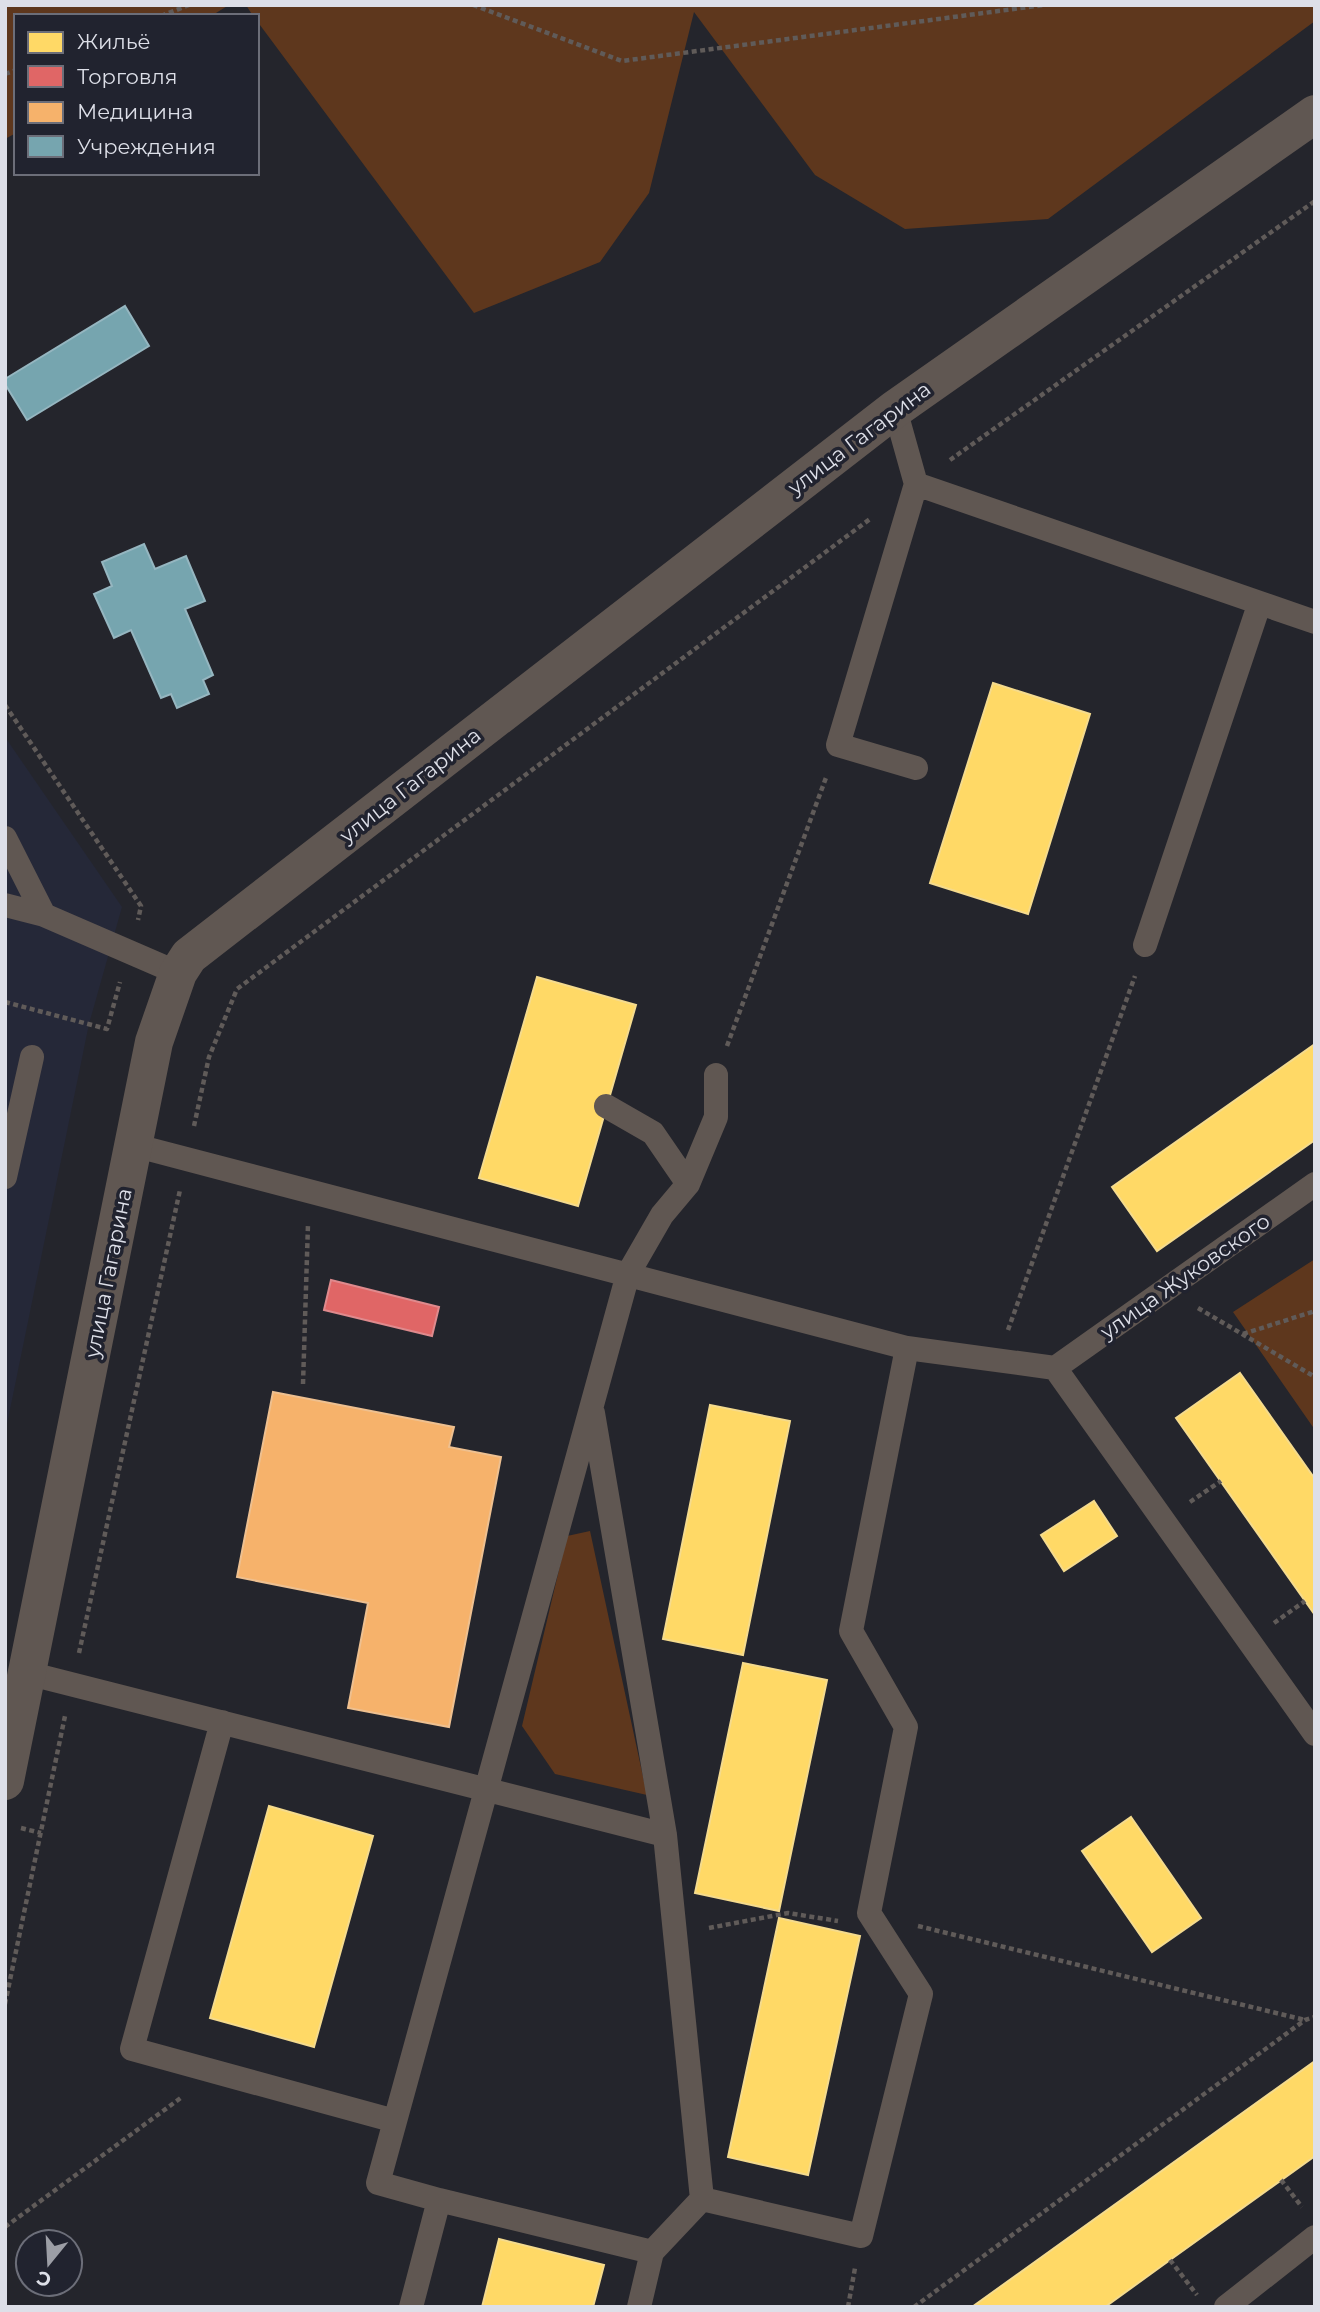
<svg xmlns="http://www.w3.org/2000/svg" width="1320" height="2312" viewBox="0 0 1320 2312" font-family="Montserrat,sans-serif">
	<rect width="100%" height="100%" fill="#24252c"/>
	<path fill="#252838" d="M5 737 122 907 89 1024 5 1434Z"/>
	<path fill="#5e371d" d="M5 5H229L211 16H16V133L5 139Z
		M246 5H1315V21L1048 219 905 229 815 175 694 12 649 193 600 262 474 313 257 21V16H253Z
		M1315 1259V1430L1233 1312Z
		M590 1531 647 1795 555 1774 522 1726 567 1536Z"/>
	<path fill="#ffd966" stroke="#f5db8d" stroke-width="2" d="M993 683 1090 714 1028 914 930 883Z
		M537 977 636 1005 578 1206 479 1178Z
		M1315 1044V1140L1157 1251 1112 1187Z
		M1240 1373 1315 1479V1615L1176 1418Z
		M710 1405 790 1421 743 1655 663 1639Z
		M1094 1501 1117 1536 1064 1571 1041 1535Z
		M743 1663 827 1680 779 1911 695 1893Z
		M269 1806 373 1836 314 2047 210 2018Z
		M1131 1817 1201 1918 1152 1952 1082 1851Z
		M779 1918 860 1936 808 2175 728 2157Z
		M1315 2061V2156L1170 2260 1105 2307H972Z
		M499 2239 604 2265 593 2307H482Z"/>
	<path fill="#e06666" stroke="#df8a8d" stroke-width="2" d="M331 1280 439 1307 432 1336 324 1310Z"/>
	<path fill="#f6b26b" stroke="#eec090" stroke-width="2" d="M273 1392 454 1427 449 1447 501 1457 449 1727 348 1708 368 1603 237 1577Z"/>
	<path fill="#76a5af" stroke="#95b6c0" stroke-width="2" d="M125 306 149 346 27 420 5 384V379Z
		M144 544 155 569 186 556 205 601 185 609 213 675 203 680 209 694 177 708 171 694 161 698 131 630 114 638 94 594 112 586 102 562Z"/>
	<g fill="none" stroke-linecap="round" stroke-linejoin="round">
		<path stroke="#605b59" stroke-width="4.5" stroke-dasharray="5 3.5" stroke-linecap="butt" d="M473 5 622 61 1044 5
			M161 16 189 5
			M5 74 16 70
			M950 460 1315 201
			M5 705 141 906 138 920
			M5 1002 107 1029 120 982
			M727 1046 827 775
			M194 1126 209 1057 237 989 870 519
			M1198 1308 1315 1377
			M1008 1330 1135 976
			M1243 1334 1315 1311
			M303 1384 308 1224
			M1190 1502 1221 1481
			M1274 1623 1305 1601
			M79 1653 180 1190
			M21 1828 41 1833
			M918 1926 1305 2020
			M709 1928 788 1913 838 1921
			M5 2004 65 1716
			M1281 2180 1302 2207
			M5 2227 182 2097
			M1170 2260 1197 2295
			M848 2307 855 2268
			M914 2307 1305 2020 1315 2017"/>
		<path stroke="#605752" stroke-width="24" d="M895 409 916 484 838 745 916 768
			M916 484 1315 622
			M5 838 44 915
			M5 905 44 915 178 973
			M1145 945 1259 605
			M606 1106 653 1133 688 1184
			M133 1145 907 1348 1055 1368 1315 1734
			M5 1177 32 1057
			M1055 1368 1315 1184
			M593 1413 665 1835 702 2199
			M27 1673 665 1835
			M222 1722 132 2049 395 2121
			M439 2200 652 2252 639 2307
			M652 2252 702 2199 861 2236 921 1994 869 1913 906 1727 851 1631 907 1348
			M411 2307 439 2200 378 2183 628 1274 662 1215 688 1184 716 1117V1075
			M1226 2307 1315 2237"/>
		<path stroke="#605752" stroke-width="38" d="M5 1781 154 1042 178 973 189 956 895 409 1315 114"/>
	</g>
	<g text-anchor="middle" dominant-baseline="central" stroke-width="7" stroke-linejoin="round" paint-order="stroke">
		<g font-size="21" fill="#dddfe8" stroke="#21232f">
			<text transform="translate(859 438) rotate(-37)">улица Гагарина</text>
			<text transform="translate(410 785) rotate(-38)">улица Гагарина</text>
			<text transform="translate(108 1273) rotate(-79)">улица Гагарина</text>
			<text transform="translate(1185 1276) rotate(-35)">улица Жуковского</text>
		</g>
	</g>
	<rect width="1320" height="2312" fill="none" stroke="#dddfe8" stroke-width="14"/>
	<rect x="14" y="14" width="245" height="161" fill="#21232f" stroke="#6c6e79" stroke-width="2"/>
	<rect x="28" y="32" width="35" height="21" fill="#ffd966" stroke="#6c6e79" stroke-width="2"/>
	<text x="77" y="49" font-size="21" fill="#dddfe8">Жильё</text>
	<rect x="28" y="66" width="35" height="21" fill="#e06666" stroke="#6c6e79" stroke-width="2"/>
	<text x="77" y="84" font-size="21" fill="#dddfe8">Торговля</text>
	<rect x="28" y="102" width="35" height="21" fill="#f6b26b" stroke="#6c6e79" stroke-width="2"/>
	<text x="77" y="119" font-size="21" fill="#dddfe8">Медицина</text>
	<rect x="28" y="136" width="35" height="21" fill="#76a5af" stroke="#6c6e79" stroke-width="2"/>
	<text x="77" y="154" font-size="21" fill="#dddfe8">Учреждения</text>
	<g transform="translate(49 2263) rotate(198)"><circle r="33" fill="#21232f" stroke="#6c6e79" stroke-width="2"/>
	<path d="M0-5L12 26L0 18L-12 26Z" fill="#9c9ea6"/>
	<text y="-10" font-size="19" font-weight="bold" text-anchor="middle" fill="#dddfe8">С</text>
	</g>
</svg>
